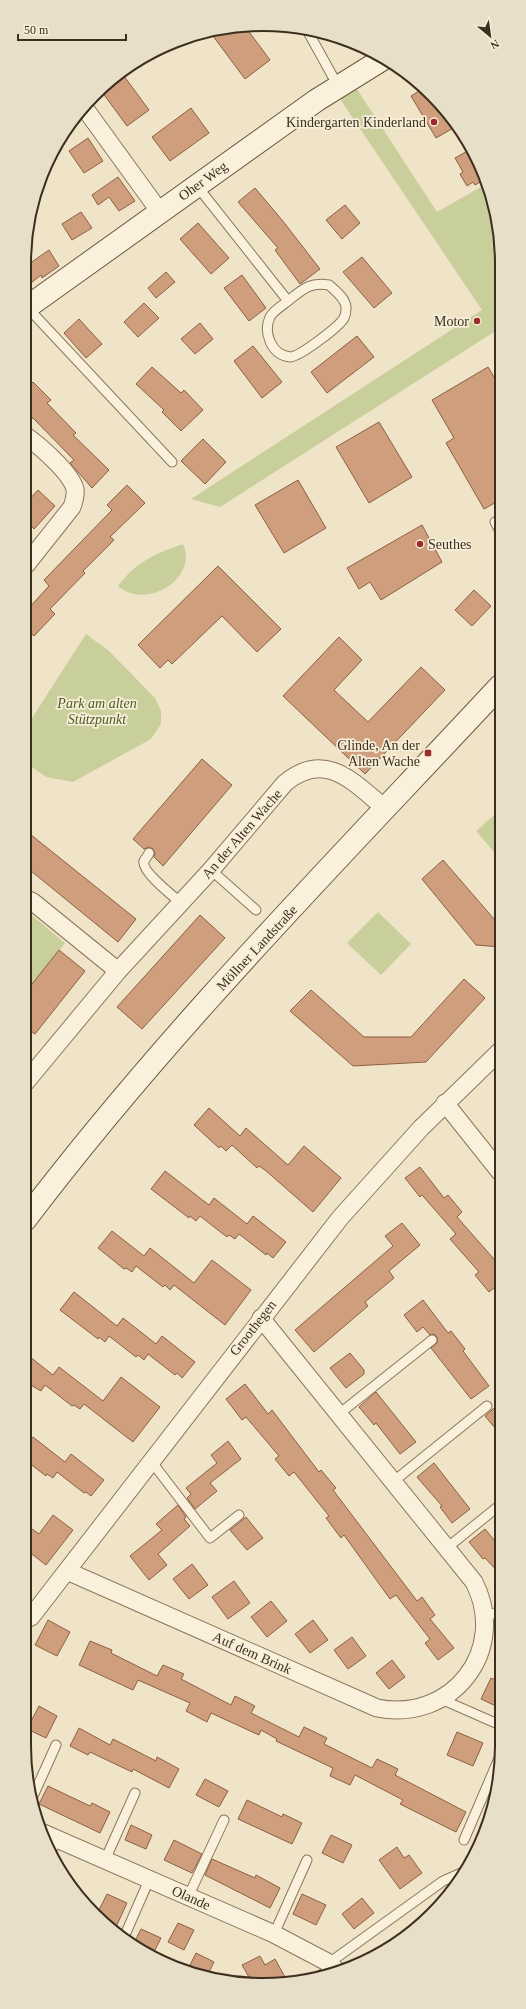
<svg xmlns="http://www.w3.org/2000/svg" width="526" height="2009" viewBox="0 0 526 2009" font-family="Georgia,serif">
	<rect width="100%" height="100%" fill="#f0e4c8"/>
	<path fill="#c9cf9b" d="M355 86 437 212 486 184 500 232V341L494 332 220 507 191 499 482 310 338 96Z
		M183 544C199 578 146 611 118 586 136 562 156 553 183 544Z
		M86 634 109 651 155 698 161 711V724L151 739 73 782 46 777 25 762V729Z
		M500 810V859L476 831Z
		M378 912 411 944 381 975 347 943Z
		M25 913H29L65 943 29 989 25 986Z"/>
	<path fill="#cf9f7d" stroke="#8d5f41" d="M247 29 270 60 245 79 210 32Z
		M121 72 149 110 127 126 102 92Z
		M424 88 432 94 455 127 436 138 411 96Z
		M191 108 209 133 170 161 152 137Z
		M88 138 103 161 84 173 69 151Z
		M471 149 477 158 484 180 475 185 473 182 467 186 460 174 463 172 455 158Z
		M118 177 135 201 119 211 109 197 98 205 92 195Z
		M255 188 282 220 320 269 300 284 275 250 278 248 238 202Z
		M345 205 360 223 342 239 326 220Z
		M81 212 92 228 72 240 62 224Z
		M198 223 229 258 211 274 180 239Z
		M49 250 59 266 42 278 41 275 26 287V266Z
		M362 257 392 293 374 308 343 272Z
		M166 272 175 282 156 298 148 288Z
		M242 275 266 308 249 321 224 288Z
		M144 303 159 318 138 337 124 322Z
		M79 319 102 344 86 358 64 333Z
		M200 323 213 339 195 354 181 339Z
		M357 336 374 357 327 393 311 372Z
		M253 346 282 382 262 398 234 361Z
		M152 367 181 393 184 390 203 410 181 431 162 412 164 410 136 384Z
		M488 367 500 387V500L484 509 446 443 454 438 432 400Z
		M33 382 51 400 47 403 76 433 73 435 109 470 92 488 70 463 74 460 33 418 31 419 26 413V389Z
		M379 422 412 477 369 503 336 447Z
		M203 439 226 462 205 484 181 461Z
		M298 480 326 528 284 553 255 505Z
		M127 485 145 503 110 537 114 540 83 571 85 573 50 609 55 614 34 636 26 629V611L49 586 44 580 112 510 107 505Z
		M38 490 55 506 34 529 26 521V503Z
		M422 525 442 562 381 600 370 582 359 589 347 568Z
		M218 566 281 629 257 652 222 616 172 664 168 660 160 668 138 645Z
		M474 590 491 606 472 626 455 610Z
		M339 637 362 660 334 690 368 722 421 667 445 690 365 774 283 696Z
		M202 759 232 785 163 866 154 857 155 853 153 849 149 847 144 849 133 839Z
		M25 830 136 919 118 942 25 866Z
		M443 860 494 919 500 920V947L476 945 422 879Z
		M200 915 225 938 142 1029 117 1007Z
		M59 950 85 971 35 1034 25 1027V993Z
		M464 979 485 998 426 1062 353 1066 290 1011 311 990 364 1037H411Z
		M209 1108 240 1136 246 1128 288 1165 304 1146 341 1178 313 1212 265 1170 259 1166 257 1168 232 1145 226 1151 221 1146 219 1148 194 1125Z
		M420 1167 444 1198 448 1195 462 1212 457 1217 500 1266V1283L489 1292 475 1275 479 1272 450 1239 456 1234 422 1195 420 1197 405 1178Z
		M165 1171 209 1205 214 1198 247 1224 253 1216 286 1242 273 1258 267 1253 266 1255 239 1234 235 1239 229 1235 227 1237 200 1216 196 1221 190 1216 189 1218 151 1189Z
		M402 1223 420 1245 389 1271 394 1278 365 1302 368 1306 314 1352 295 1330 393 1246 385 1236Z
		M112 1231 144 1256 150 1248 194 1283 212 1260 251 1290 225 1325 174 1285 170 1290 165 1285 163 1287 136 1266 132 1272 126 1268 124 1269 98 1248Z
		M74 1292 117 1326 123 1318 156 1344 162 1336 195 1362 182 1378 177 1373 175 1375 148 1354 144 1360 138 1355 136 1357 109 1336 105 1342 99 1337 98 1339 60 1310Z
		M423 1300 448 1333 451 1331 465 1349 463 1351 489 1386 471 1399 431 1348 437 1343V1337L434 1334 430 1335 423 1327 417 1332 404 1315Z
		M25 1353 53 1375 59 1367 103 1401 121 1377 160 1407 133 1442 84 1404 80 1409 74 1405 72 1406 45 1385 41 1391 24 1381Z
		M350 1353 364 1370V1374L346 1388 330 1368Z
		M245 1384 268 1414 272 1410 319 1472 321 1470 336 1488 333 1490 417 1601 422 1597 435 1615 430 1619 454 1648 438 1660 425 1643 430 1639 396 1595 390 1599 344 1535 341 1538 326 1518 329 1516 294 1472 289 1476 275 1459 279 1456 246 1417 242 1420 226 1399Z
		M376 1392 416 1442 400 1454 376 1423 374 1425 359 1407Z
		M500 1403V1434L485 1416Z
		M33 1437 65 1462 71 1454 104 1480 91 1496 86 1492 84 1493 57 1472 53 1478 47 1474 46 1476 24 1459V1447Z
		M228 1441 241 1459 210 1483 217 1491 195 1509 187 1498 191 1494 186 1488 217 1463 211 1455Z
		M434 1463 470 1509 452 1523 440 1507 442 1506 417 1477Z
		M178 1505 186 1517 184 1519 190 1526 158 1554 167 1565 149 1580 130 1556 162 1530 156 1524Z
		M53 1515 73 1530 46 1565 24 1548V1523L39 1534Z
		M246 1517 263 1538 247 1550 230 1530Z
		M485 1529 500 1547V1574L485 1558 483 1559 469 1542Z
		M192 1564 208 1585 189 1599 173 1579Z
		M234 1581 250 1603 228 1619 212 1597Z
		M271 1601 287 1621 267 1637 251 1617Z
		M48 1620 70 1632 57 1656 35 1645Z
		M313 1620 328 1640 310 1653 295 1634Z
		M352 1637 366 1656 348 1669 334 1650Z
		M90 1641 112 1650 111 1653 157 1676 163 1665 184 1674 181 1679 231 1705 235 1696 255 1706 251 1713 299 1737 304 1727 327 1738 324 1744 372 1768 377 1759 398 1769 395 1775 466 1812 456 1832 400 1804 403 1800 355 1775 350 1785 330 1776 333 1768 276 1741 277 1739 261 1730 259 1735 211 1713 207 1722 186 1711 190 1703 138 1680 133 1690 79 1665Z
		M392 1660 405 1677 389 1689 376 1673Z
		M491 1678 500 1682V1708L481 1699Z
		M39 1706 57 1716 46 1738 27 1729Z
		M79 1728 110 1745 113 1739 156 1761 157 1757 179 1769 169 1788 133 1769 132 1772 90 1752 88 1755 70 1746Z
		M457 1732 483 1743 473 1766 447 1755Z
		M205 1779 228 1791 219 1807 196 1795Z
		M48 1786 90 1806 92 1803 110 1812 100 1833 39 1804Z
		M247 1800 282 1817 283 1814 302 1823 292 1844 238 1819Z
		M131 1825 152 1835 146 1849 125 1840Z
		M331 1835 352 1845 343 1863 322 1853Z
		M174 1840 202 1854 192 1873 164 1860Z
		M397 1847 404 1858 409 1855 422 1873 400 1889 379 1860Z
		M212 1859 255 1878 256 1875 280 1888 270 1908 205 1875Z
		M107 1894 127 1903 116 1927 97 1914Z
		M302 1894 326 1905 316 1925 293 1914Z
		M362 1898 374 1913 354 1929 342 1914Z
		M178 1923 194 1930 184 1950 168 1942Z
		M141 1929 161 1938 152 1956 134 1943Z
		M196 1953 214 1962 208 1974 188 1969Z
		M260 1956 265 1965 275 1959 285 1977 277 1982 253 1984 242 1965Z"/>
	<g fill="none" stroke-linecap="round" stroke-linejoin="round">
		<defs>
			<path id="lane" d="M307 30 338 86
				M197 186 288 301C283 305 273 311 270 317 263 332 271 355 290 357 299 357 339 327 344 318 345 316 346 312 346 309 347 300 336 291 329 285 309 282 303 289 288 301
				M27 307 172 462
				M495 522 500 531
				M149 853C148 856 145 859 144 861 141 871 173 896 181 903
				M211 870 256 910
				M339 1414 432 1340
				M151 1461 210 1538 239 1515
				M394 1481 487 1406
				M448 1547 500 1505
				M485 1617 500 1611
				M441 1699 500 1725
				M34 1794 56 1745
				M464 1840 500 1756
				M51 1852 57 1839
				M105 1860 135 1793
				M188 1897 224 1820
				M274 1934 307 1860
				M125 1935 149 1880
				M329 1963 443 1881 461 1873
				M318 1977 333 1967"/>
			<path id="street" d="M86 110 160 212
				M26 565 72 507C74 501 76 496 75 489 71 473 40 446 26 436
				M25 898 33 902 118 971
				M25 1083 118 971 211 870 285 783C326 749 354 783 386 809
				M445 1103 500 1172
				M67 1571 377 1708C452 1723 509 1650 474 1582L261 1318
				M24 1620 31 1617 340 1218 421 1128 500 1051
				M41 1832 274 1934 329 1963 337 1971"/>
			<path id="secondary" d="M26 308 317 100 383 59
				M25 1220C169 1030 338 860 500 686"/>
		</defs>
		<use href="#lane" stroke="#8d765c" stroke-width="11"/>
		<use href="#street" stroke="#8d765c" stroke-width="19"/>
		<use href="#secondary" stroke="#6f573f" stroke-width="24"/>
		<use href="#lane" stroke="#faf1dc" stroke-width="9"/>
		<use href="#street" stroke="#faf1dc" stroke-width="17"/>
		<use href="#secondary" stroke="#faf1dc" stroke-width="22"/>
	</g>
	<g fill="#9e2a2b" stroke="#f7eed8" stroke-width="1.5">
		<circle cx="434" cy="122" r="4"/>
		<circle cx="477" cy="321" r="4"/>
		<circle cx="420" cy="544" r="4"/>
		<rect x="424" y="749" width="8" height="8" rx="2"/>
	</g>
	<g text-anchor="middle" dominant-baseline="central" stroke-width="3.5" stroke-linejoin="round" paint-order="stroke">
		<g font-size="14" fill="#3d2e20" stroke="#f7eed8" text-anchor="end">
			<text x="426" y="122">Kindergarten Kinderland</text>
			<text x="469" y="321">Motor</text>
			<text x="428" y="544" text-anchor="start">Seuthes</text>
			<text x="420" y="745">Glinde, An der<tspan x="420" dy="16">Alten Wache</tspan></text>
		</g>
		<g font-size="14" fill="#3d2e20" stroke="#f7eed8">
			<text transform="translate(203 181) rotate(-36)">Oher Weg</text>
			<text transform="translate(242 834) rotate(-49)">An der Alten Wache</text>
			<text transform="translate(257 948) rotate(-47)">Möllner Landstraße</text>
			<text transform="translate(253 1328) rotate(-52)">Groothegen</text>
			<text transform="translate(252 1653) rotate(24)">Auf dem Brink</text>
			<text transform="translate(191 1898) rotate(24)">Olande</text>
		</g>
		<g font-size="14" font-style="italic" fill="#4d5a26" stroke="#f7eed8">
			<text x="97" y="703">Park am alten<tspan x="97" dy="16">Stützpunkt</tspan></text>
		</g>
	</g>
	<path d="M0 0H526V2009H0ZM263 31H263A232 232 0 0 1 495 263V1746A232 232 0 0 1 263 1978H263A232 232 0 0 1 31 1746V263A232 232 0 0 1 263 31Z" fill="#e8dfc9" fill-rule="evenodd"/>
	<path fill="none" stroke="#3d2e20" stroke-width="2" d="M263 31H263A232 232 0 0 1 495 263V1746A232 232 0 0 1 263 1978H263A232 232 0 0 1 31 1746V263A232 232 0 0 1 263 31Z"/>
	<g transform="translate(490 36) rotate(151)" stroke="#f7eed8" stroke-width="3" paint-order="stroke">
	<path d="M0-3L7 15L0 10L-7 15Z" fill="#3d2e20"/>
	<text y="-6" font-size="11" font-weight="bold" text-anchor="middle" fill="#3d2e20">N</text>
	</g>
	<path d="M18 34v6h108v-6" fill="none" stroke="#3d2e20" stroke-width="2"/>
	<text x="24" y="34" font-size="12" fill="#3d2e20" stroke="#f7eed8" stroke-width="3" paint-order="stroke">50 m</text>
</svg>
